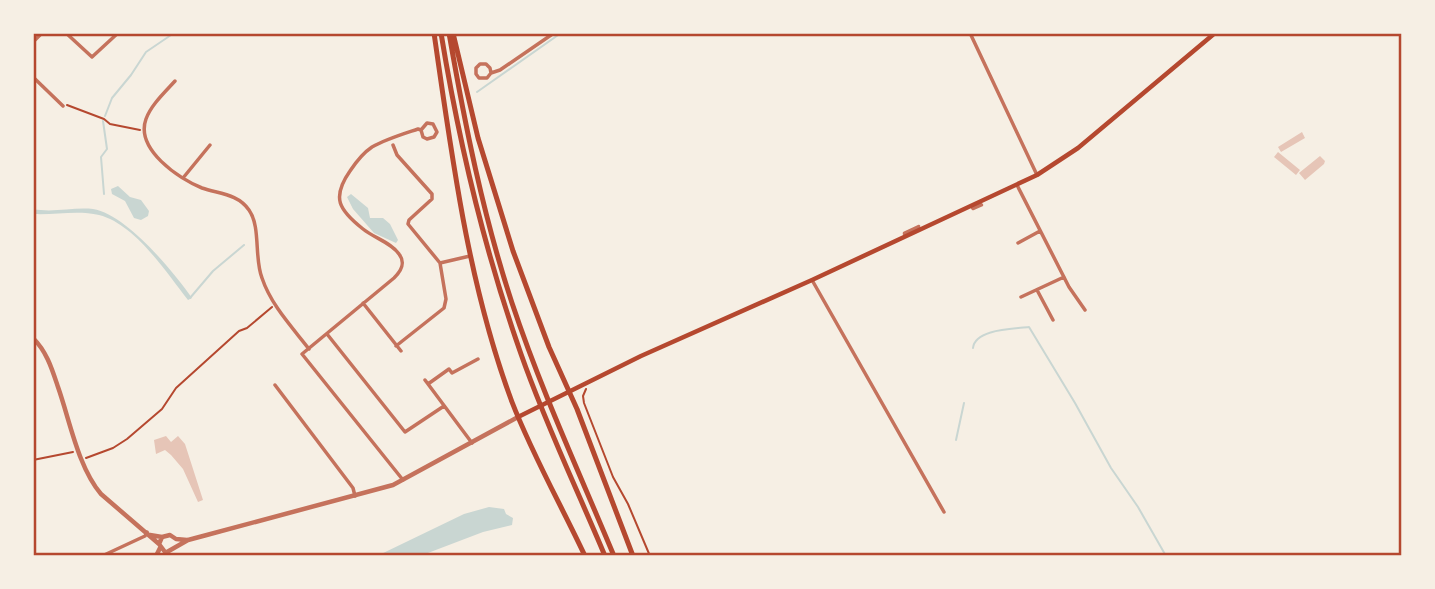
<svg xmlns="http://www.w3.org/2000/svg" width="1435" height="589" viewBox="0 0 1435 589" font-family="Manrope,sans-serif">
	<rect width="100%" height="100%" fill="#f6efe4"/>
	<path fill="#c9d6d2" d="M118 186 130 197 141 200 149 211 148 216 141 220 134 218 125 201 112 194 111 189Z
		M351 194 368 208 370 218H383L390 224 398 240 396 243 374 233 353 209 347 197Z
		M33 209C53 213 73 207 93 209 126 214 173 271 192 298L188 300C166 272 135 224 99 215 78 210 55 215 34 214Z
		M489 507 504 509 506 514 513 518 512 525 483 532 420 556H377L464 514Z"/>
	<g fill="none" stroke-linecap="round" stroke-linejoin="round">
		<path stroke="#c9d6d2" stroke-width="2" d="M477 92 561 33
			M105 116 112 98 131 75 146 52 174 33
			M103 121 107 149 101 157 104 194
			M190 298 213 271 244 245
			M973 348C975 329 1013 329 1029 327L1075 403 1111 468 1138 507 1166 556
			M956 440 964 403"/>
	</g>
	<path fill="#e6c5b7" d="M1302 132 1305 138 1281 152 1278 147Z
		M1278 152 1300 170 1296 175 1274 157Z
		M1320 156 1325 161 1324 164 1305 180 1299 173Z
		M166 436 171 442 178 436 185 444 203 500 198 502 183 469 171 455 165 450 156 454 154 440Z"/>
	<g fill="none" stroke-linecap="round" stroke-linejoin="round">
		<path stroke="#b5482f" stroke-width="2" d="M67 105 104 119 110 124 140 130
			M586 389 583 396 584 403 613 477 628 504 650 556
			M86 458 113 448 127 439 162 409 176 388 239 331 247 328 272 307
			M33 460 73 452"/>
		<path stroke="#c5725c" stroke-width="2.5" d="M981 204 982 205 973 209 972 208Z
			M919 226V227L904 234V233Z"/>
		<path stroke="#c5725c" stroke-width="3.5" d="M66 33 92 57 118 33
			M970 33 1037 175
			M33 42 42 33
			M491 73 490 68 486 64H480L476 68V74L479 78H487L491 73 500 70 554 33
			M33 77 63 106
			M175 81C165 92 151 105 146 119 135 149 179 179 202 188 220 194 238 194 249 210 261 227 254 258 262 278 271 305 292 327 309 349
			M393 145 397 155 432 194V199L409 220 408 224 440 263 446 299 444 308 396 346
			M183 178 210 145
			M1017 185 1069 287 1085 310
			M1018 243 1040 231
			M440 263 470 256
			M812 280 944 512
			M1037 290 1053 320
			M1021 297 1064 277
			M363 303 401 351
			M327 334 405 432 444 406
			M425 380 472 443
			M428 384 449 369 452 373 478 359
			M275 385 353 488 355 496
			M403 480 302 354 394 278C401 271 406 263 399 254 392 243 374 238 363 229 339 210 331 198 350 171 356 162 363 153 372 147 386 139 403 134 418 129L421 130 427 123 433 124 437 132 434 137 427 139 423 137 421 130
			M33 555 35 556
			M102 556 145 536 147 532"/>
		<path stroke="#c5725c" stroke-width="4.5" d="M33 338C47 352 52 369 58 387 70 421 78 467 101 494L159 544
			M150 535 162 537 170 535 176 539 187 540
			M162 537 159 544 165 552
			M156 556 160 548
			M160 556 188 540 203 536 393 485 518 417"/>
		<path stroke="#b5482f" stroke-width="4.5" d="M518 417 641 356 812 280 1037 175 1078 148 1215 33"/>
		<path stroke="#b5482f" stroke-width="5" d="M434 33C452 157 468 284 512 402 532 454 561 505 585 556
			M441 33C459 143 484 249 521 354 545 423 577 489 605 556
			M449 33C465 125 483 215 512 303 541 390 579 472 614 556
			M453 33 478 138 513 251 549 347 577 409 633 556"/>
	</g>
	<rect width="1435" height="589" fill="none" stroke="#f6efe4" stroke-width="70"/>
	<rect x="35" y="35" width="1365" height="519" fill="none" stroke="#b5482f" stroke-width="2.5"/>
</svg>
